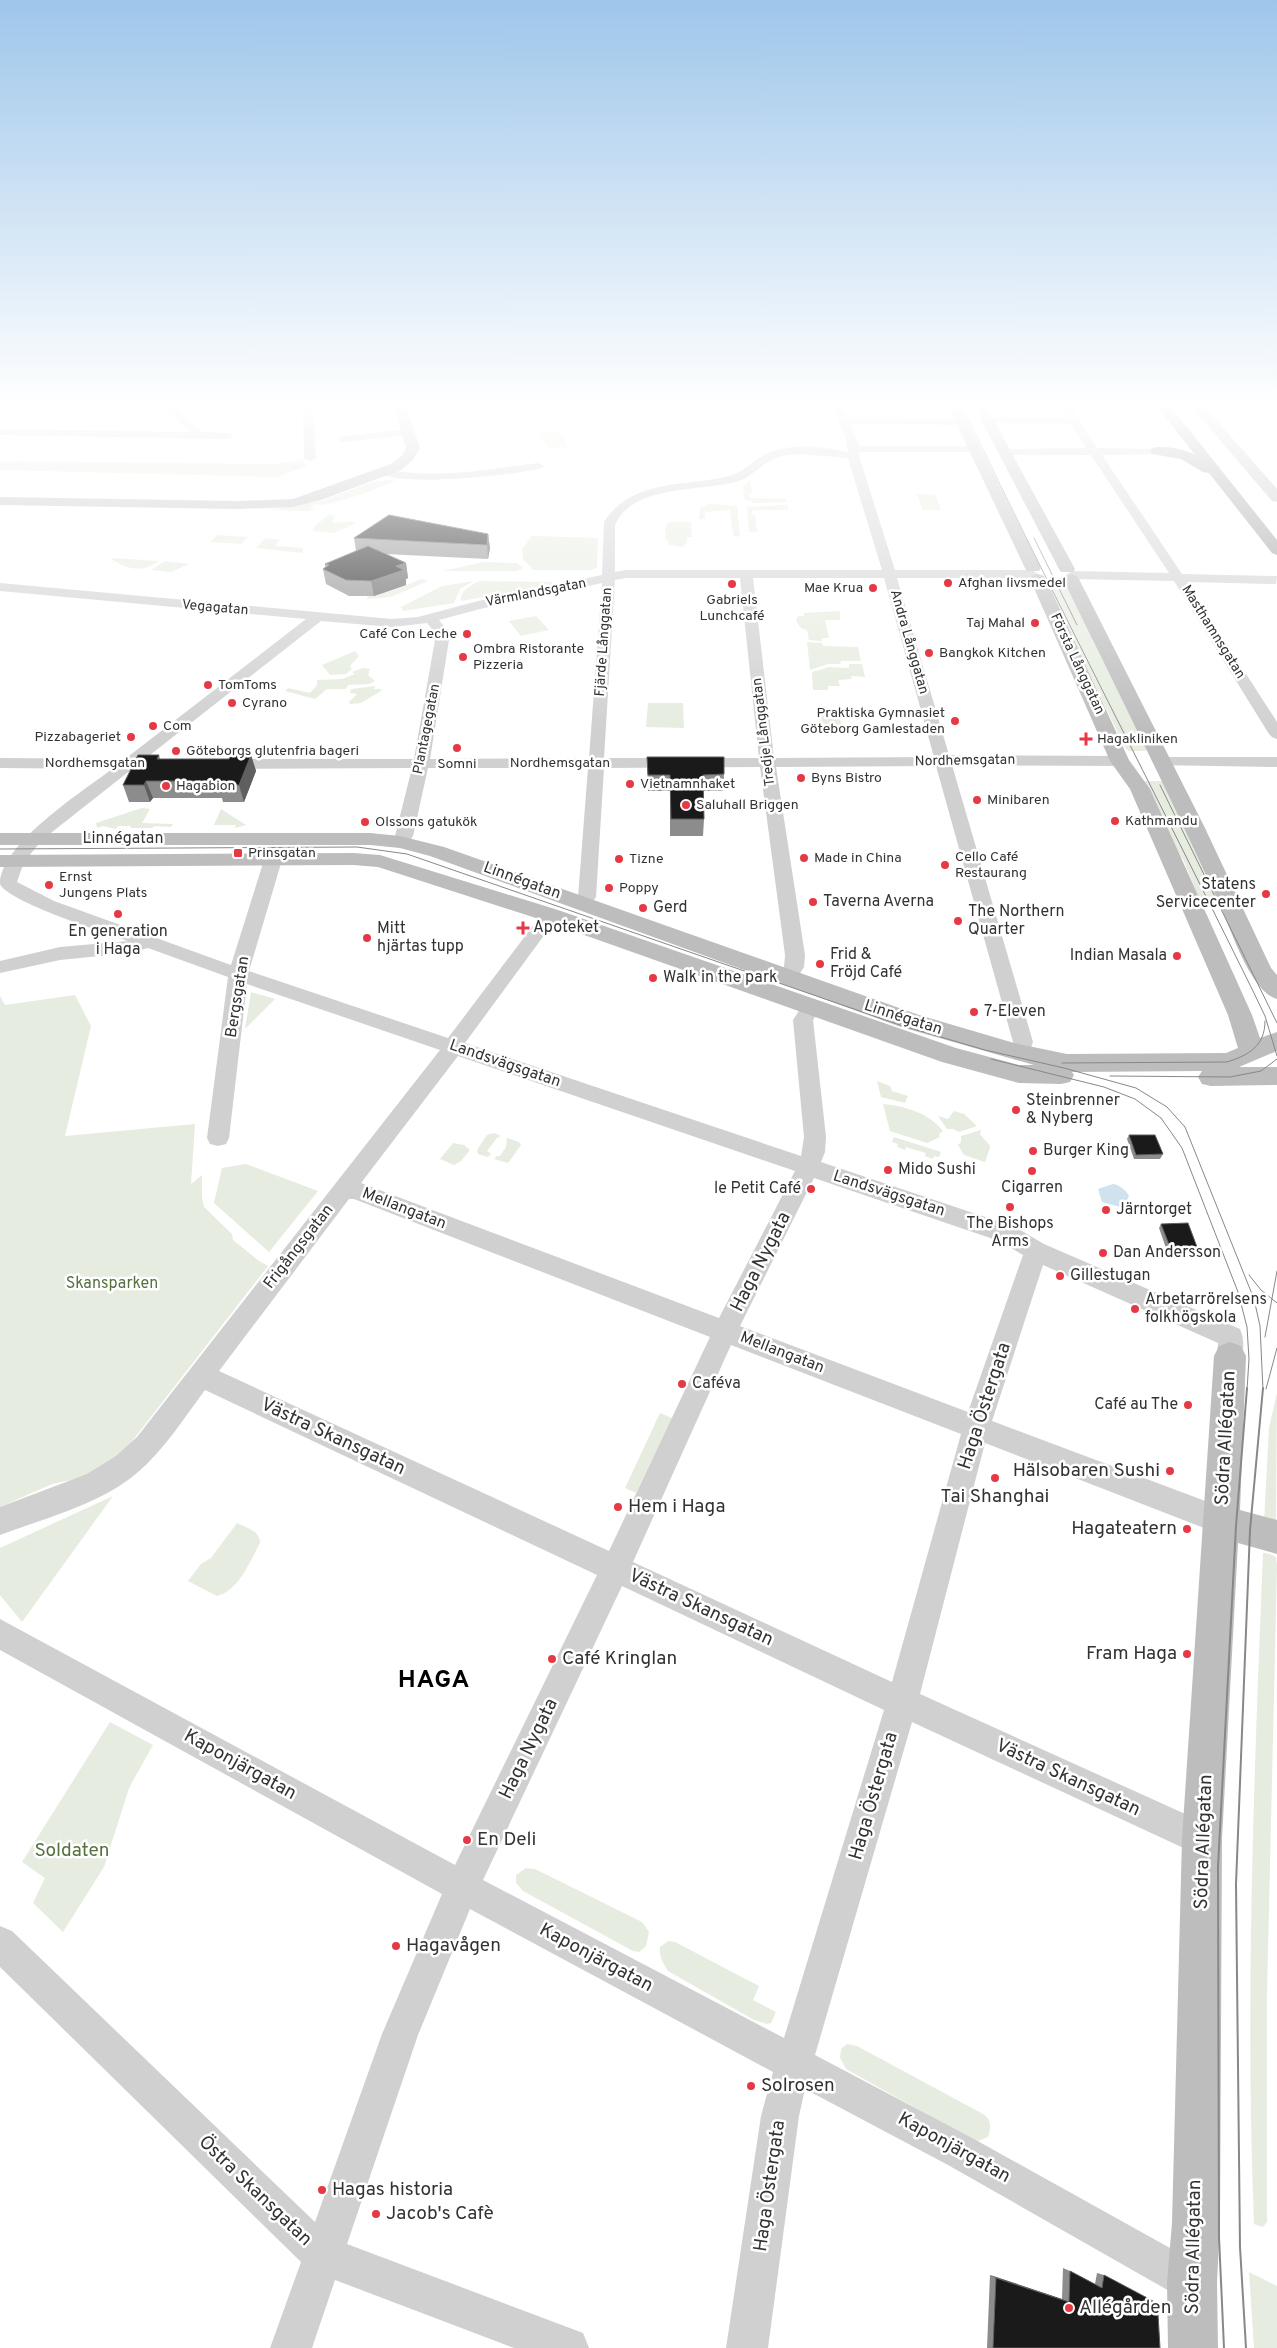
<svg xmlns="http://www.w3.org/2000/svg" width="1277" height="2348" viewBox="0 0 1277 2348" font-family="Overpass,sans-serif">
	<rect width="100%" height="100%" fill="#fff"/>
	<path fill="#e6ecdf" d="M559 431 568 447 548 449 539 432Z
		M301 460 307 466 277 477 0 470V461L273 464Z
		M397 479C387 486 325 509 316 504L310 506 314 509 311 511 268 510 318 502 373 482Z
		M750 480 752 493H749L750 498 786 499 787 502 754 503 744 499 743 486Z
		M917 494H935L941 510H923Z
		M709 504 737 506 740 536 735 537 733 534 730 510 705 512V518L699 520 700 508Z
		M787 505 788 510H752V515H755L757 532H749L747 507Z
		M329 514 335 516 332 523C341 523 347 520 356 523L333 533 313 531 314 527Z
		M669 522H691L692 537H687V542L683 547 670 545 667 541 671 540H666L665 528Z
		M217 535 248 537 241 544 210 542Z
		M532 536 598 538 597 567 592 570H533L523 559 522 549Z
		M265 538 280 540 275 546 303 548V553L256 548Z
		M112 558 159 561C141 573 129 570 111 559Z
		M165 561 189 564 171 572 151 570Z
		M484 562 517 563 523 568 517 571H443Z
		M421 579 428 581 391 597 367 599 368 595 376 596 401 584 404 586Z
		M474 581 460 589 454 603 403 611 401 607 442 586Z
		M480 581 553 582 550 585 461 601C460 590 471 585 480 581Z
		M1061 584 1068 588 1149 748 1145 751H1129L1125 748 1048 587 1050 585Z
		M840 611V620H825L829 638H822V641L808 640 809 638 807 630 801 628 796 621 798 616H804V613Z
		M536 616 549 630 521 636 509 621Z
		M807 642 822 643 823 646 858 647 861 661H841L840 664H828L810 670Z
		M355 651 359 656 350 666 352 669 346 674 330 675 322 665Z
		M849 664H862L865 677 851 676 852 679 838 680 840 686H828V690H813L812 672 829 667 849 668Z
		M363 668 370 669 368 675 375 681 369 684 348 685 346 689H327L315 699 285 691 288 688 310 693 317 685V680L342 679 355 674 352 672Z
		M375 686 374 689H381V691L361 703 350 704 349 702 357 694 350 693 351 689Z
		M648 703H683L684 728 646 727Z
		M824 706 838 711 841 723 839 727C825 729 819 721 817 708Z
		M1140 781H1168L1227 907 1202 906 1183 859 1172 848Z
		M142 808 150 809 142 823 173 824 171 827 154 826 152 828H130L131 826H118L116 829 103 826 97 828 96 823Z
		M221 809 246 825 235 828 236 825H214Z
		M251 992 275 999 245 1029Z
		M75 995 91 1026 65 1136 195 1124 191 1184 202 1175V1197L204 1207 232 1234 233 1240 259 1261 268 1266 119 1458 99 1474 52 1484 0 1507V996L5 1005Z
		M877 1081 890 1086 892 1091 908 1096 905 1103 881 1097Z
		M883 1104C905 1106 929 1113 943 1131L939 1134 940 1137 927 1143 890 1131Z
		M954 1111 964 1114 977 1126 959 1132 953 1129H947L938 1116 948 1119Z
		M981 1130 980 1134C991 1149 993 1140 985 1162L964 1155 958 1145 961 1142V1136Z
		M494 1133 501 1136 497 1138 487 1151 491 1154 488 1157 478 1154 477 1150 487 1135Z
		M894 1137 941 1152 939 1157 934 1156 933 1159 925 1156 926 1153 906 1147 905 1150 897 1147 898 1144 892 1142Z
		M507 1138 519 1142 521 1145 508 1163 494 1159 497 1156H500L506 1147Z
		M453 1143 464 1145 470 1150 461 1161 454 1165 440 1159Z
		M246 1164 318 1191 269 1252 214 1203 222 1168Z
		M1277 1393 1276 1521 1264 1522 1269 1428Z
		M660 1413 672 1418 636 1493 625 1488Z
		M113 1496 22 1622 0 1595V1548Z
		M237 1523C247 1528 260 1531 260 1543 250 1561 239 1591 217 1596L188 1581 201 1564 211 1558Z
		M1263 1553 1270 1554 1276 1557 1277 1566 1267 1993V2222L1263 2227 1254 2224C1245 2000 1254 1777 1263 1553Z
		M110 1722 153 1745 129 1788 104 1867 63 1932 33 1903 45 1878 22 1862Z
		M526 1868 535 1869 642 1922 649 1932 646 1946 639 1952 633 1951 523 1891 516 1883V1875Z
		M668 1941 675 1942 759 1986 753 2000 776 2012 771 2023 767 2024 754 2020 668 1971C663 1963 659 1957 660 1947Z
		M847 2044 857 2046 983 2114C992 2120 991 2127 988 2137L978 2141 969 2138 846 2069 840 2058 841 2049Z
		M1249 2272 1277 2286V2348H1254Z"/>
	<path fill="#cfe2ee" d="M1113 1184C1118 1184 1127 1191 1129 1196L1124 1206 1120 1207 1102 1202 1098 1189Z"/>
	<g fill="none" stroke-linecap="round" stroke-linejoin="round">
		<path fill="#d0d0d0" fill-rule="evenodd" d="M132 406H179L176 409 202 432 229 433 234 436 229 439 0 435V429L190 432 164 409H137Z
			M303 406H313L316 458 310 461 304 458Z
			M833 406H843L848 418 962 419 967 422 962 425 851 424 859 446H976L981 449 976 452H859V456L895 570H1032L1038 574 1032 578H897L949 755 1120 756 1126 758 1128 761 1126 764 1120 766 952 765 1033 1042 1027 1059 1020 1061 1013 1059 1010 1054 1013 1042 936 766 776 767 805 955 804 967 794 983 787 984 780 983 777 978 784 967 785 955 760 767 604 768 596 897 589 907 583 909 577 907 574 903 578 897 588 768H428L413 836 406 846H394L391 842 395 836 412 768 223 769 217 767 215 764 217 761 223 759H414L435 640V633L427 623 392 627 321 621 141 762 140 767 132 769 42 840 24 862 17 882 54 901 231 965 264 860 267 856H279L282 860 249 971 448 1038 544 911 550 909 556 911 559 915 556 919 465 1043 801 1156 804 1137 793 1020 804 1003 811 1001 818 1003 821 1008 813 1020 826 1137 825 1152 821 1162 1015 1227 1044 1244 1240 1329C1245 1341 1244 1353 1239 1364L1230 1367 1221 1364 1217 1356 1218 1343 1043 1265 992 1421 1232 1511 1236 1521 1232 1531 1222 1535 985 1443 920 1694 1214 1827 1219 1839 1214 1851 1202 1856 1190 1851 912 1722 815 2055 974 2139 1206 2268 1212 2282 1206 2296 1192 2302 1178 2296 948 2165 805 2089 799 2116 768 2348H726L761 2116 773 2072 470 1909 418 2035 347 2244 583 2333 589 2348H514L335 2280 312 2348H270L301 2262 0 1967V1926L12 1931 315 2222 382 2034 442 1894 0 1650V1619L455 1865 597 1575 205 1390C184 1418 164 1450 137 1473 99 1505 45 1518 0 1535V1507L87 1474 116 1456 137 1437 440 1050 247 984 229 1138 226 1144 218 1146 210 1144 207 1138 228 977 148 948 130 953 60 960 0 973V961L60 947 128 941C106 933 8 902 0 884 0 844 82 792 112 769L0 768V758L125 759 306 619 0 591V583L392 619 418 617 478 601 602 575 604 522C632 478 686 487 729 476 742 473 751 463 762 456 786 442 822 446 848 452L846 438ZM801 454 848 458 882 570H626L615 572V525C633 483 704 492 739 481 751 477 760 466 771 460 781 455 791 455 801 454ZM626 578H740L759 758H604L615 580ZM753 578H884L934 757 774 758ZM602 583 589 758 430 759 449 640V633L439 620 480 609ZM458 1056 795 1171 719 1318 361 1183ZM814 1178 999 1241 1023 1255 968 1412 740 1326ZM349 1199H354L710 1337 609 1551 219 1371ZM731 1345 961 1434 892 1682 633 1562ZM622 1586 884 1710 784 2038 483 1880Z
			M1060 406H1070L1097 448 1161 449 1162 451 1157 454 1102 455 1182 574 1277 576 1276 584 1187 582 1277 722V739L1272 737 1269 734 1174 581 1072 579 1066 575 1072 571 1169 573 1091 455H1006L1001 452 1006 449 1086 448 1071 424 988 423 983 420 988 417 1067 418Z
			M410 429 415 432 414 434 343 442 338 439 343 436Z
			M538 463 544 466 542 468C517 475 396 488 380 472L386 469C432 480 491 469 538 463Z
			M1162 757H1277V767L1156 765 1154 762 1156 759Z"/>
		<path fill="#bdbdbd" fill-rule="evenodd" d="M394 406H406L420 448 413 460 401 470 321 500 293 507 237 509 0 505V497L237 501 293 499 391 464 403 455 406 448Z
			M948 406H960L1041 568 1039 571H1027L1025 568Z
			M974 406H986L1075 569 1073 572H1061L1059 569Z
			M1191 406H1204L1277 489V502L1272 501Z
			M1038 574 1044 576 1046 579 1129 760 1150 789 1252 1015 1260 1038 1277 1032V1051L1239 1067H1277V1085L1211 1086 1202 1084 1198 1077 1202 1071 1072 1072 1074 1075 1070 1082 1061 1084 1019 1083 942 1062 542 920 378 867 353 865 0 867V855L353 853 380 855 558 910 956 1048 1019 1065H1034L901 1027 430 856 400 848 370 845H0V833H370L400 836 444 847 919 1015 1014 1043 1067 1054 1226 1053 1238 1048 1228 1015 1130 789 1110 761 1030 579 1032 576Z
			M1071 574 1077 576 1079 579 1204 826 1271 968 1277 975V999C1251 992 1232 932 1221 908 1171 797 1116 688 1063 579L1065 576Z
			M1230 1342 1241 1346 1246 1356 1240 1510 1277 1520V1554L1238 1543 1222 1839 1220 2223 1217 2282 1218 2348H1168L1167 2282 1172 2223 1182 1839 1214 1356 1219 1346Z"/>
		<path fill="#9a9a9a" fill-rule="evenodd" d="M1157 406H1170L1277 540V555L1272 553 1209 473 1203 472 1181 459 1152 454 1150 451 1152 448C1164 445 1185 449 1195 455Z"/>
		<path stroke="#888" stroke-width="1" d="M962 406C1056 602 1156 794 1252 989L1265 1016 1277 1056
			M1034 538 1077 625
			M1160 785 1277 1023
			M0 849 357 847 407 854 900 1025 985 1050 1064 1068 1136 1088 1167 1107 1185 1127 1254 1299 1260 1326 1263 1390
			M991 1059 1104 1087 1135 1099 1161 1118 1182 1148 1238 1292 1247 1327 1249 1359 1247 1390
			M1062 1063 1227 1062C1249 1055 1265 1046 1265 1021
			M1110 1076 1230 1077 1261 1071 1277 1059
			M1249 1275 1261 1290 1277 1303
			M1265 1337 1277 1271
			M1266 1389 1277 1348"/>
		<path stroke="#888" stroke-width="2" d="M1224 2348 1219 2237 1218 1867 1236 1526 1247 1388
			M1246 2348 1240 2247 1236 1884 1250 1530 1263 1388"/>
	</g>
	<path fill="#8c8c8c" d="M488 534 490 548 488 559 385 554 406 563 408 578 406 579V585L374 596H349L326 584 323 569 325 567V564L356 551 354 538Z
		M159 755 160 759H229L251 755 256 771 244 802H223L222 798H153L150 802H129L123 785Z
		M647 757 724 774 723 791H703L704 819 703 836H670V791H648Z
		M1129 1135 1163 1154 1160 1159H1134L1127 1139Z
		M1161 1224 1197 1247 1194 1251H1167L1159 1228Z
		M1063 2268 1070 2271 1095 2284 1097 2273 1104 2275 1160 2348H987L990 2275 1062 2299Z"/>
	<path fill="#5f5f5f" d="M488 534 490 548 488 559 487 545Z
		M406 563 408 578 406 579V585L374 596 371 581 396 566Z
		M251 755 256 771 244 802 239 785Z
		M146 781 153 798 150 802 144 785Z
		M990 2275 1062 2299 1069 2302 996 2278Z"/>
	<path fill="#1a1a1a" stroke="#5f5f5f" d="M389 515 488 534 487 545 354 538Z
		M368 546 406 563 396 566 404 570 371 581 346 580 323 569 329 565 325 564Z
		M138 755H159L157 759H229L231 755H251L239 785H218L220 781H146L144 785H123Z
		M647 757H724V774L703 775 704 819H671L670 775H648Z
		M1129 1135H1155L1163 1154 1136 1155Z
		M1188 1223 1197 1247H1170L1161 1224Z
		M1070 2271 1102 2288 1104 2275 1153 2301 1158 2314 1160 2348H993L996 2278 1069 2302Z"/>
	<linearGradient id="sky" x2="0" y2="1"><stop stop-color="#9ec6ea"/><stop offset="0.55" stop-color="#fff"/><stop offset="1" stop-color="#fff" stop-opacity="0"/></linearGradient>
	<rect width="1277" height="735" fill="url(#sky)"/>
	<g fill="#e63946" stroke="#fff" stroke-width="2">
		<circle cx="948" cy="583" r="5"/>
		<circle cx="732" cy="584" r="5"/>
		<circle cx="873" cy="588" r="5"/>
		<circle cx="1035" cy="623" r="5"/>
		<circle cx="467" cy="634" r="5"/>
		<circle cx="929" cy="653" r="5"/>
		<circle cx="463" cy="657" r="5"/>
		<circle cx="208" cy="685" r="5"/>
		<circle cx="232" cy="703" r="5"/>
		<circle cx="955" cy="721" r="5"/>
		<circle cx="153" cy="726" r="5"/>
		<circle cx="131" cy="737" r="5"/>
		<path d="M1083.5 731.5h5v5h5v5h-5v5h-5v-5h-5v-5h5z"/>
		<circle cx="457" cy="748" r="5"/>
		<circle cx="176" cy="751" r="5"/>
		<circle cx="801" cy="778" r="5"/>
		<circle cx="630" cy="784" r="5"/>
		<circle cx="166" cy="786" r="5"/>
		<circle cx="977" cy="800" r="5"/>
		<circle cx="686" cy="805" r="5"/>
		<circle cx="1115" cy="821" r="5"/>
		<circle cx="365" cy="822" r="5"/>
		<rect x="233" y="848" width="10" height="10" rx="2.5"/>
		<circle cx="804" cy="858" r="5"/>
		<circle cx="619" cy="859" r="5"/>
		<circle cx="945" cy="865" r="5"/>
		<circle cx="49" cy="885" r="5"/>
		<circle cx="609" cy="888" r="5"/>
		<circle cx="1266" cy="894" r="5"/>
		<circle cx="813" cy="902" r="5"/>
		<circle cx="643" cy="908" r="5"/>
		<circle cx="118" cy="914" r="5"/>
		<circle cx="958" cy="921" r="5"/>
		<path d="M520.5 920.5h5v5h5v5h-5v5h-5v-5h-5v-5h5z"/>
		<circle cx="367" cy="938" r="5"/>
		<circle cx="1177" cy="956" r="5"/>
		<circle cx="820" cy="964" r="5"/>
		<circle cx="653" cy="978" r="5"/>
		<circle cx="974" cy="1012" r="5"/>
		<circle cx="1016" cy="1110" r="5"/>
		<circle cx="1033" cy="1151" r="5"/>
		<circle cx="888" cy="1170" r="5"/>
		<circle cx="1032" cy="1171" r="5"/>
		<circle cx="811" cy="1189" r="5"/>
		<circle cx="1010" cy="1207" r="5"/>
		<circle cx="1106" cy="1210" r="5"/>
		<circle cx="1103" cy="1253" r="5"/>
		<circle cx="1060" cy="1276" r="5"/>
		<circle cx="1135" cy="1309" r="5"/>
		<circle cx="682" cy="1384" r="5"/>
		<circle cx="1188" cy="1405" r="5"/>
		<circle cx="1170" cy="1471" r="5"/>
		<circle cx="995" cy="1478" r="5"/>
		<circle cx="618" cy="1507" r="5"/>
		<circle cx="1187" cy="1529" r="5"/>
		<circle cx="1187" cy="1654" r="5"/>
		<circle cx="552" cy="1659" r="5"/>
		<circle cx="467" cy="1840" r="5"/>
		<circle cx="396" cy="1946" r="5"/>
		<circle cx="751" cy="2086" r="5"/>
		<circle cx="322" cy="2190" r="5"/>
		<circle cx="376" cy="2214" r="5"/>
		<circle cx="1069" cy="2308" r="5"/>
	</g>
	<g text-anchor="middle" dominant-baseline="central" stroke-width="5" stroke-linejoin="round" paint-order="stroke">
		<g font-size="14" fill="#333" stroke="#fff" text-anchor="start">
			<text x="958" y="583">Afghan livsmedel</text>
			<text x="863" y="588" text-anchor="end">Mae Krua</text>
			<text x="732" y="600" text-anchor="middle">Gabriels<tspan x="732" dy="16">Lunchcafé</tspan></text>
			<text x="1025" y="623" text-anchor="end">Taj Mahal</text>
			<text x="457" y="634" text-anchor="end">Café Con Leche</text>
			<text x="473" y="649">Ombra Ristorante<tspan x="473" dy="16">Pizzeria</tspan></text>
			<text x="939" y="653">Bangkok Kitchen</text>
			<text x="218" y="685">TomToms</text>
			<text x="242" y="703">Cyrano</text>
			<text x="945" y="713" text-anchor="end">Praktiska Gymnasiet<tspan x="945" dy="16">Göteborg Gamlestaden</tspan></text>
			<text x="163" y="726">Com</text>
			<text x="121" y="737" text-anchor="end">Pizzabageriet</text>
			<text x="1097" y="739">Hagakliniken</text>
			<text x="186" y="751">Göteborgs glutenfria bageri</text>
			<text x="457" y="764" text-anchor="middle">Somni</text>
			<text x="811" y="778">Byns Bistro</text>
			<text x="640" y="784">Vietnamnhaket</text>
			<text x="176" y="786">Hagabion</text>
			<text x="987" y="800">Minibaren</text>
			<text x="696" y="805">Saluhall Briggen</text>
			<text x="1125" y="821">Kathmandu</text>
			<text x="375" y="822">Olssons gatukök</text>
			<text x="248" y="853">Prinsgatan</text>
			<text x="955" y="857">Cello Café<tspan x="955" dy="16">Restaurang</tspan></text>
			<text x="814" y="858">Made in China</text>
			<text x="629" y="859">Tizne</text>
			<text x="59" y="877">Ernst<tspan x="59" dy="16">Jungens Plats</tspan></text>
			<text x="619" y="888">Poppy</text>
		</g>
		<g font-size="14" fill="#333" stroke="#fff">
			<text transform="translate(536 593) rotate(-11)">Värmlandsgatan</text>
			<text transform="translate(215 608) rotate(5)">Vegagatan</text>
			<text transform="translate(1213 632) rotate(58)">Masthamnsgatan</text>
			<text transform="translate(604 642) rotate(-86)">Fjärde Långgatan</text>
			<text transform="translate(909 642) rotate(74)">Andra Långgatan</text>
			<text transform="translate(1077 664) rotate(65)">Första Långgatan</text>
			<text transform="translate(427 729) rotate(-79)">Plantagegatan</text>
			<text transform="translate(764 732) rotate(-97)">Tredje Långgatan</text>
			<text transform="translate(965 761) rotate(-1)">Nordhemsgatan</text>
			<text x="95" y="763">Nordhemsgatan</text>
			<text x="560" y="763">Nordhemsgatan</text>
		</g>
		<g font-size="16" fill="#333" stroke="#fff">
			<text x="123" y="839">Linnégatan</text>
			<text transform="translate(522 881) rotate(20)">Linnégatan</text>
			<text transform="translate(238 997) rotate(-81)">Bergsgatan</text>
			<text transform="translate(903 1018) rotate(18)">Linnégatan</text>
			<text transform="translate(505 1064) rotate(19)">Landsvägsgatan</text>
			<text transform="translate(889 1194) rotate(18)">Landsvägsgatan</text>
			<text transform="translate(404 1209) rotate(21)">Mellangatan</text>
			<text transform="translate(299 1247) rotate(-52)">Frigångsgatan</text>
			<text transform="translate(782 1353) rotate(21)">Mellangatan</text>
		</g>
		<g font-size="16" fill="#333" stroke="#fff" text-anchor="start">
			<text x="1256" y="885" text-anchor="end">Statens<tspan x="1256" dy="18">Servicecenter</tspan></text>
			<text x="823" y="902">Taverna Averna</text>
			<text x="653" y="908">Gerd</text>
			<text x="968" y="912">The Northern<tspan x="968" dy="18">Quarter</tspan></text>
			<text x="533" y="928">Apoteket</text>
			<text x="377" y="929">Mitt<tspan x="377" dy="18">hjärtas tupp</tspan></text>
			<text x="118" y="932" text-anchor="middle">En generation<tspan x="118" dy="18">i Haga</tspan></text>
			<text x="830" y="955">Frid &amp;<tspan x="830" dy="18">Fröjd Café</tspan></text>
			<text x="1167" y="956" text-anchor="end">Indian Masala</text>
			<text x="663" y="978">Walk in the park</text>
			<text x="984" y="1012">7-Eleven</text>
			<text x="1026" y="1101">Steinbrenner<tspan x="1026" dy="18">&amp; Nyberg</tspan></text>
			<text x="1043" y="1151">Burger King</text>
			<text x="898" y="1170">Mido Sushi</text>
			<text x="1032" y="1188" text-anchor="middle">Cigarren</text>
			<text x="801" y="1189" text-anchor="end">le Petit Café</text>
			<text x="1116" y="1210">Järntorget</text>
			<text x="1010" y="1224" text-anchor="middle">The Bishops<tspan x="1010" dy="18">Arms</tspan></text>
			<text x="1113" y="1253">Dan Andersson</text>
			<text x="1070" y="1276">Gillestugan</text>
			<text x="1145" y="1300">Arbetarrörelsens<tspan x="1145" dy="18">folkhögskola</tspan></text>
			<text x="692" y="1384">Caféva</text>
			<text x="1178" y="1405" text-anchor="end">Café au The</text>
		</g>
		<g font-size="16" fill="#56703f" stroke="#fff">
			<text x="112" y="1284">Skansparken</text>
		</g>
		<g font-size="19" fill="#333" stroke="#fff">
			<text transform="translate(761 1262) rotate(-63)">Haga Nygata</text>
			<text transform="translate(985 1406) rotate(-72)">Haga Östergata</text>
			<text transform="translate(333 1437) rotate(25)">Västra Skansgatan</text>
			<text transform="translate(1226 1438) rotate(-87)">Södra Allégatan</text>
			<text transform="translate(701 1608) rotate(25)">Västra Skansgatan</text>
			<text transform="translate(529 1749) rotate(-64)">Haga Nygata</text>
			<text transform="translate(240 1765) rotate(29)">Kaponjärgatan</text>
			<text transform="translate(1068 1778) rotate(25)">Västra Skansgatan</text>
			<text transform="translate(874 1796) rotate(-74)">Haga Östergata</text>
			<text transform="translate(1204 1842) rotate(-88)">Södra Allégatan</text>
			<text transform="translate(596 1958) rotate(28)">Kaponjärgatan</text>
			<text transform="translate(954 2148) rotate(29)">Kaponjärgatan</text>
			<text transform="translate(770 2186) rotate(-82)">Haga Östergata</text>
			<text transform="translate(255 2191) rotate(44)">Östra Skansgatan</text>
			<text transform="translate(1194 2247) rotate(-89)">Södra Allégatan</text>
		</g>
		<g font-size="19" fill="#333" stroke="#fff" text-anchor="start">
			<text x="1160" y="1471" text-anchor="end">Hälsobaren Sushi</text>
			<text x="995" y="1497" text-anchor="middle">Tai Shanghai</text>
			<text x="628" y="1507">Hem i Haga</text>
			<text x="1177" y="1529" text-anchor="end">Hagateatern</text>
			<text x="1177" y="1654" text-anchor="end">Fram Haga</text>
			<text x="562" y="1659">Café Kringlan</text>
			<text x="477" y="1840">En Deli</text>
			<text x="406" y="1946">Hagavågen</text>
			<text x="761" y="2086">Solrosen</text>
			<text x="332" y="2190">Hagas historia</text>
			<text x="386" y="2214">Jacob's Cafè</text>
			<text x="1079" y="2308">Allégården</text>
		</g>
		<g font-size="19" fill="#56703f" stroke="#fff">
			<text x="72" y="1851">Soldaten</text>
		</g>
		<g font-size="25" font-weight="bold" letter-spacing="1" fill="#000" stroke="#fff">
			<text x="434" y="1681">HAGA</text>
		</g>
	</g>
</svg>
